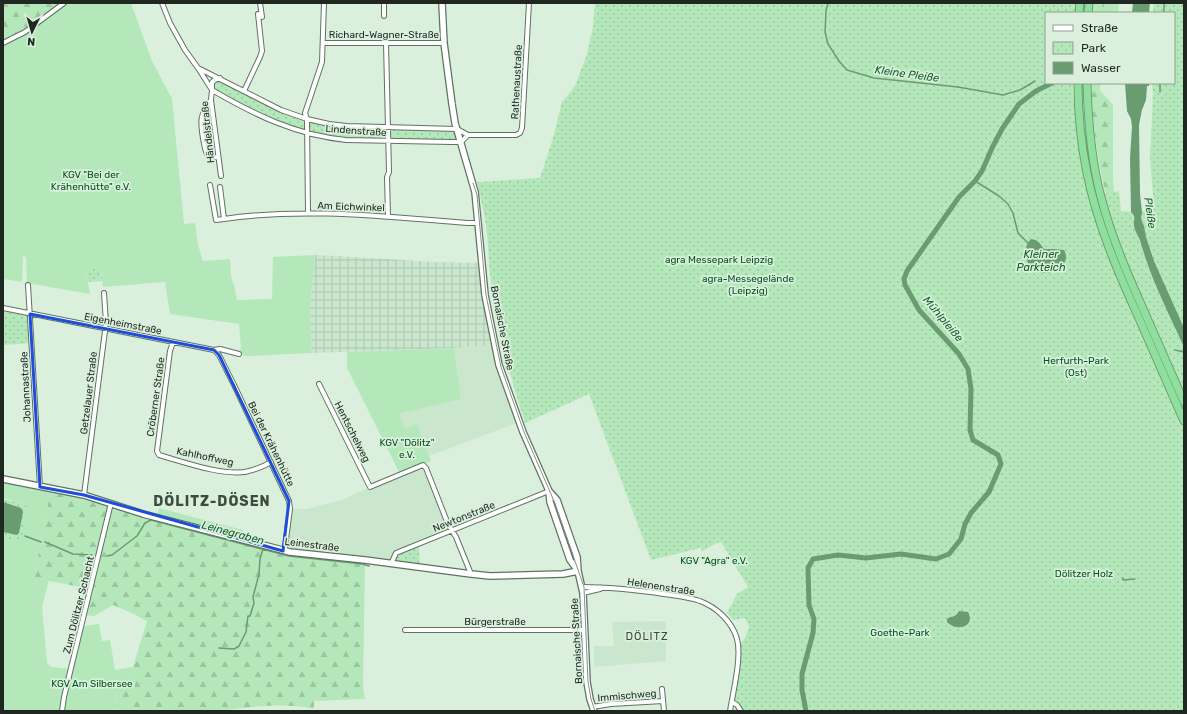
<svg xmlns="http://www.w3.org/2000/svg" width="1187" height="714" viewBox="0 0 1187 714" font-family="Rubik,sans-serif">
	<defs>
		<pattern id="industrial-grid" width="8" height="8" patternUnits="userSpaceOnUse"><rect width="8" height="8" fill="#cae7cd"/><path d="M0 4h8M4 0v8" fill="none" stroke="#adc6b0"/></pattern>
		<pattern id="forest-firs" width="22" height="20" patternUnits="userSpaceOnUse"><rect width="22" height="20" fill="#b4e8bb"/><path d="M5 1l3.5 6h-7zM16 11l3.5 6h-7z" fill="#9ac7a0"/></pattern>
		<pattern id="park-dots" width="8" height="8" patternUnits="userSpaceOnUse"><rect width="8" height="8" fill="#b4e8bb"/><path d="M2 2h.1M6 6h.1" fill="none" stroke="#9ac7a0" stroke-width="1.8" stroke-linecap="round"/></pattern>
	</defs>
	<rect width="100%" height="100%" fill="#daf0dc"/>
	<path fill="#cae7cd" d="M495 345 519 422 429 456 417 424 405 428 399 414 461 399 454 348Z
		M423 465 452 530 396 553 391 564 290 552 285 547 290 509H307L342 500 370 487Z
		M666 621V661L594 667V646H614L612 622Z"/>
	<path fill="url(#industrial-grid)" d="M315 255 337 256 434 262 482 263 495 345 454 348 312 353 310 308Z"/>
	<path fill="#b4e8bb" d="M64 3H131L152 61 172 99 184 224 195 223 198 245 203 261 230 259 231 276 235 289 237 300 272 299 273 257 315 255 310 308 312 353 248 356 239 354 241 347 239 324 170 314 165 282 103 287 101 269 86 270 90 294 27 283 26 257 23 256 22 282 3 279V43Z
		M1104 3H1119L1118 13H1104Z
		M454 348 461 399 399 414 405 428 417 424 431 461 423 465 400 474 347 368V352Z
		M3 479 51 489 34 578 49 580 42 607 47 663 51 667 71 669 82 626 99 624 102 641 110 640 115 670 133 667 135 689 115 692 118 711H3V539L18 542 27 504 3 498Z
		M159 508 243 530 240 538 157 517Z"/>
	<path fill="url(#forest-firs)" d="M3 3H64L25 32 3 43Z
		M1093 3H1104V13H1093Z
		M1091 83H1101L1100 90 1113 105V180L1115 203 1111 214C1098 169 1093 129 1091 83Z
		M51 489 84 495 283 551 365 560 363 687 365 699 314 701V709C285 703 256 706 227 710L225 711H118L115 691 135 688 133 667 147 621 134 614 113 605 94 616 85 615 91 589 34 578Z"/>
	<path fill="url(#park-dots)" d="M595 3H1076V13H1046V83H1074L1073 90C1076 127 1078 163 1089 198L1119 191 1121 211C1132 212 1142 212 1154 208L1150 158 1153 93 1152 83H1174V13H1153L1154 3H1184V711H741L732 702 738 648 746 636 749 627 745 618 733 620 727 613 737 594 748 587 721 542 717 543 702 551 701 548 651 560 589 394 525 423C510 377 498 329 491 281 488 263 489 245 486 226 484 211 480 196 477 182L540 178 553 138 562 102 575 86 586 57 593 27Z
		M220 78 281 110 329 124 457 129 461 142 346 140 282 126 212 90V82Z
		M211 100 218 157H211L204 142 202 113Z
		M101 268 102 281 88 282 86 270Z
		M3 308 30 314 32 343 3 345Z
		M3 499 27 504 22 539 18 542 3 539Z
		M419 544 420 568 391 564 396 553Z"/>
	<path fill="#6a9c72" d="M1133 3H1150L1149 13H1132Z
		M1125 83H1149V86H1147L1146 100 1142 110 1139 125 1140 194 1142 212 1141 217 1142 222 1144 226 1146 237 1154 261 1184 328V347C1168 312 1150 277 1140 240 1138 236 1135 231 1134 226 1133 220 1137 217 1131 212L1130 158 1132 127 1131 119 1127 111Z
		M1031 239C1039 240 1040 244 1044 249H1053L1064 250C1076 271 1030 286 1026 256 1025 249 1026 244 1031 239Z
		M3 502 21 508 23 512 19 533 17 535 3 532Z
		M959 611 968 612C976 627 956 632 947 622V619L950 617C954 617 957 615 959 611Z"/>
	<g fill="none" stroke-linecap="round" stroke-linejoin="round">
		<path stroke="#6a9c72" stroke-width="1.5" d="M828 3 826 11 825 32 828 44 839 61 847 70 874 78 958 87 1003 95 1020 90 1035 81
			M1164 13V3
			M1160 92V83
			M975 181 999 196 1008 204 1013 213 1018 233 1028 243
			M1175 350 1184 352
			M25 536 41 542
			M45 542 73 554 92 555
			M107 556 112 555 137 536 145 523 151 520 289 556 362 564 369 566
			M1123 578V580L1135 579
			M219 648 234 649 239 646 246 632 248 616H250L254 603 253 597 259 574 260 559 263 549"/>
		<path stroke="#6a9c72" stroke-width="5" d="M806 711 802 690V674L813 633 814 619 809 605 808 568 813 559 838 555 866 558 901 554 936 559 949 554 961 539 965 524 971 513 989 492 1001 464 998 455 973 440 970 430 971 389 968 369 959 354 919 310 905 285 904 279 907 271 959 197 975 181 982 171 992 148 1002 129 1019 104 1036 91 1052 83"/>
		<defs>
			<path id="street" d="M162 3 170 23 185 50 198 68 212 90 211 100 221 176
				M260 3 262 17
				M384 3V16
				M3 43 25 32 64 3
				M323 43H444
				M386 43 389 172 387 177 388 216
				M198 68 281 110 307 119 329 124 347 126 457 129 468 135H516L520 133 522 128 529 3
				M220 78 215 80 212 82V90C255 115 296 135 346 140L452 142H461L468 135
				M244 91 260 57 262 51 258 14
				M211 100C207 105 203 111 202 117 200 123 204 153 209 157 212 158 215 157 218 157
				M210 185 216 220 224 219
				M220 187 224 219C305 207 387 217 468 223H478
				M308 213 307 119 305 113 322 62 324 3
				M28 285 40 487
				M3 308 214 350 220 349 239 354
				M173 342 170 351 157 451 159 455C184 462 219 475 245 472 254 470 263 467 271 462
				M214 350 219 355 235 387 289 501 290 509 285 547 283 551
				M319 384 370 487 423 465 426 468 448 524 456 537 471 574
				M84 495 106 323 104 293
				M391 564 396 553 549 491
				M582 587C610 587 637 590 664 594 676 596 688 597 700 601 716 607 732 621 737 639 742 657 733 692 730 711
				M583 593 600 589
				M405 630H585
				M662 689 664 711
				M732 702 737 705 741 711
				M592 707 611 704 663 701
				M62 711 64 697 111 503"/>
			<path id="secondary" d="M442 3 444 43 452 104 455 123 475 192 485 295 499 365 523 432 549 491 557 500 577 557 578 571 583 593 587 682 590 699 594 711
				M3 479 84 495 143 514 290 552 365 560 471 574 490 576 563 574 578 571
				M549 491 550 502 570 560 578 571"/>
			<path id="highway" d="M1079 13 1080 3
				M1088 13 1089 3
				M1078 83C1078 113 1081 144 1087 173 1097 223 1117 270 1138 316 1153 351 1169 386 1184 421
				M1087 83C1088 121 1091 160 1101 197 1111 236 1127 273 1144 311 1157 341 1171 372 1184 402"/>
		</defs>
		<use href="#street" stroke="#5f7361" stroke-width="6"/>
		<use href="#secondary" stroke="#5f7361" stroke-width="8"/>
		<use href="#highway" stroke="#699f72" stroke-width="9"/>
		<use href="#street" stroke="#fff" stroke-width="4"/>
		<use href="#secondary" stroke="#fff" stroke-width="5.5"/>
		<use href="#highway" stroke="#91df9e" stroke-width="7"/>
		<path stroke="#829183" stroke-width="1" d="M473 183 477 195 486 295 501 367 524 432 554 501 584 587 588 682 591 699 595 711"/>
	</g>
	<path fill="none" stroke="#1d4ed8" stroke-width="3" stroke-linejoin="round" d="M30 314 214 350 219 355 289 501 283 551 84 495 40 487Z"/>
	<g text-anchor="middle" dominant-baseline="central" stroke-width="3.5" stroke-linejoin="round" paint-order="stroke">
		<g font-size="10" fill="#1f2720" stroke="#daf0dc">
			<text x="384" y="35">Richard-Wagner-Straße</text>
			<text transform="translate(517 82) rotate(-87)">Rathenaustraße</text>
			<text transform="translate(356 131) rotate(4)">Lindenstraße</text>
			<text transform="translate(208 132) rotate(-96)">Händelstraße</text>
			<text transform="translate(351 207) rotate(2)">Am Eichwinkel</text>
			<text transform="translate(123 324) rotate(11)">Eigenheimstraße</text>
			<text transform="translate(502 328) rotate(79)">Bornaische Straße</text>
			<text transform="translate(26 387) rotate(-93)">Johannastraße</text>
			<text transform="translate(89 393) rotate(-83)">Getzelauer Straße</text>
			<text transform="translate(156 397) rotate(-82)">Cröberner Straße</text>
			<text transform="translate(352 432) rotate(63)">Hentschelweg</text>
			<text transform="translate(271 444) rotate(64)">Bei der Krähenhütte</text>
			<text transform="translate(205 457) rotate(12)">Kahlhoffweg</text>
			<text transform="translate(464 517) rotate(-22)">Newtonstraße</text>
			<text transform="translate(312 545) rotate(7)">Leinestraße</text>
			<text transform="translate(661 587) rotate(9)">Helenenstraße</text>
			<text transform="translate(79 605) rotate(-76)">Zum Dölitzer Schacht</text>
			<text x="495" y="622">Bürgerstraße</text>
			<text transform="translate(577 641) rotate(-93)">Bornaische Straße</text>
			<text transform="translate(627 696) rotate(-5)">Immischweg</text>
		</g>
		<g font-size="10" fill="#00551f" stroke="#daf0dc">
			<text x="91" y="175">KGV "Bei der<tspan x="91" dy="12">Krähenhütte" e.V.</tspan></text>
			<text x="719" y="260">agra Messepark Leipzig</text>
			<text x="748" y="279">agra-Messegelände<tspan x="748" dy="12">(Leipzig)</tspan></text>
			<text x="1076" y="361">Herfurth-Park<tspan x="1076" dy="12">(Ost)</tspan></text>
			<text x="407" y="443">KGV "Dölitz"<tspan x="407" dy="12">e.V.</tspan></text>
			<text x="714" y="561">KGV "Agra" e.V.</text>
			<text x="1084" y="574">Dölitzer Holz</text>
			<text x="900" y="633">Goethe-Park</text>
			<text x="92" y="684">KGV Am Silbersee</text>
		</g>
		<g font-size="11" font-style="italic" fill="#12602a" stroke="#daf0dc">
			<text transform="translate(907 74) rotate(8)">Kleine Pleiße</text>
			<text transform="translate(1150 213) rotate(82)">Pleiße</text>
			<text x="1041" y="254">Kleiner<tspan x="1041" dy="13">Parkteich</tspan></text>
			<text transform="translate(943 319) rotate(50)">Mühlpleiße</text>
			<text transform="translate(233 533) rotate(15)">Leinegraben</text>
		</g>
		<g font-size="11" letter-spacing="1" fill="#3a4d3d" stroke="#daf0dc">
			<text x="647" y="636">DÖLITZ</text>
		</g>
		<g font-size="14" font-weight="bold" letter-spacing="1" fill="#3a4d3d" stroke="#daf0dc">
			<text x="212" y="501">DÖLITZ-DÖSEN</text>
		</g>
	</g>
	<rect width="1187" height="714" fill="none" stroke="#1f2720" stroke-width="8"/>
	<rect x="1045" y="12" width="130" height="72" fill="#daf0dc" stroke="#8fa091"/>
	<rect x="1053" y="25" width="20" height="6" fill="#ffffff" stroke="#8fa091"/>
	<text x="1081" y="32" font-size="12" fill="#1f2720">Straße</text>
	<rect x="1053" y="42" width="20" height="12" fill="url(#park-dots)" stroke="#8fa091"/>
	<text x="1081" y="52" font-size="12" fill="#1f2720">Park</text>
	<rect x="1053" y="62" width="20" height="12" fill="#6a9c72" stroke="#8fa091"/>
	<text x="1081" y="72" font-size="12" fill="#1f2720">Wasser</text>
	<g transform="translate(32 32) rotate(185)" stroke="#daf0dc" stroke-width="3" paint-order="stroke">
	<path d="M0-3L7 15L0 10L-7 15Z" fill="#1f2720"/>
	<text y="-6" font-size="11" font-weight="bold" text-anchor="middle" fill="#1f2720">N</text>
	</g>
</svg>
